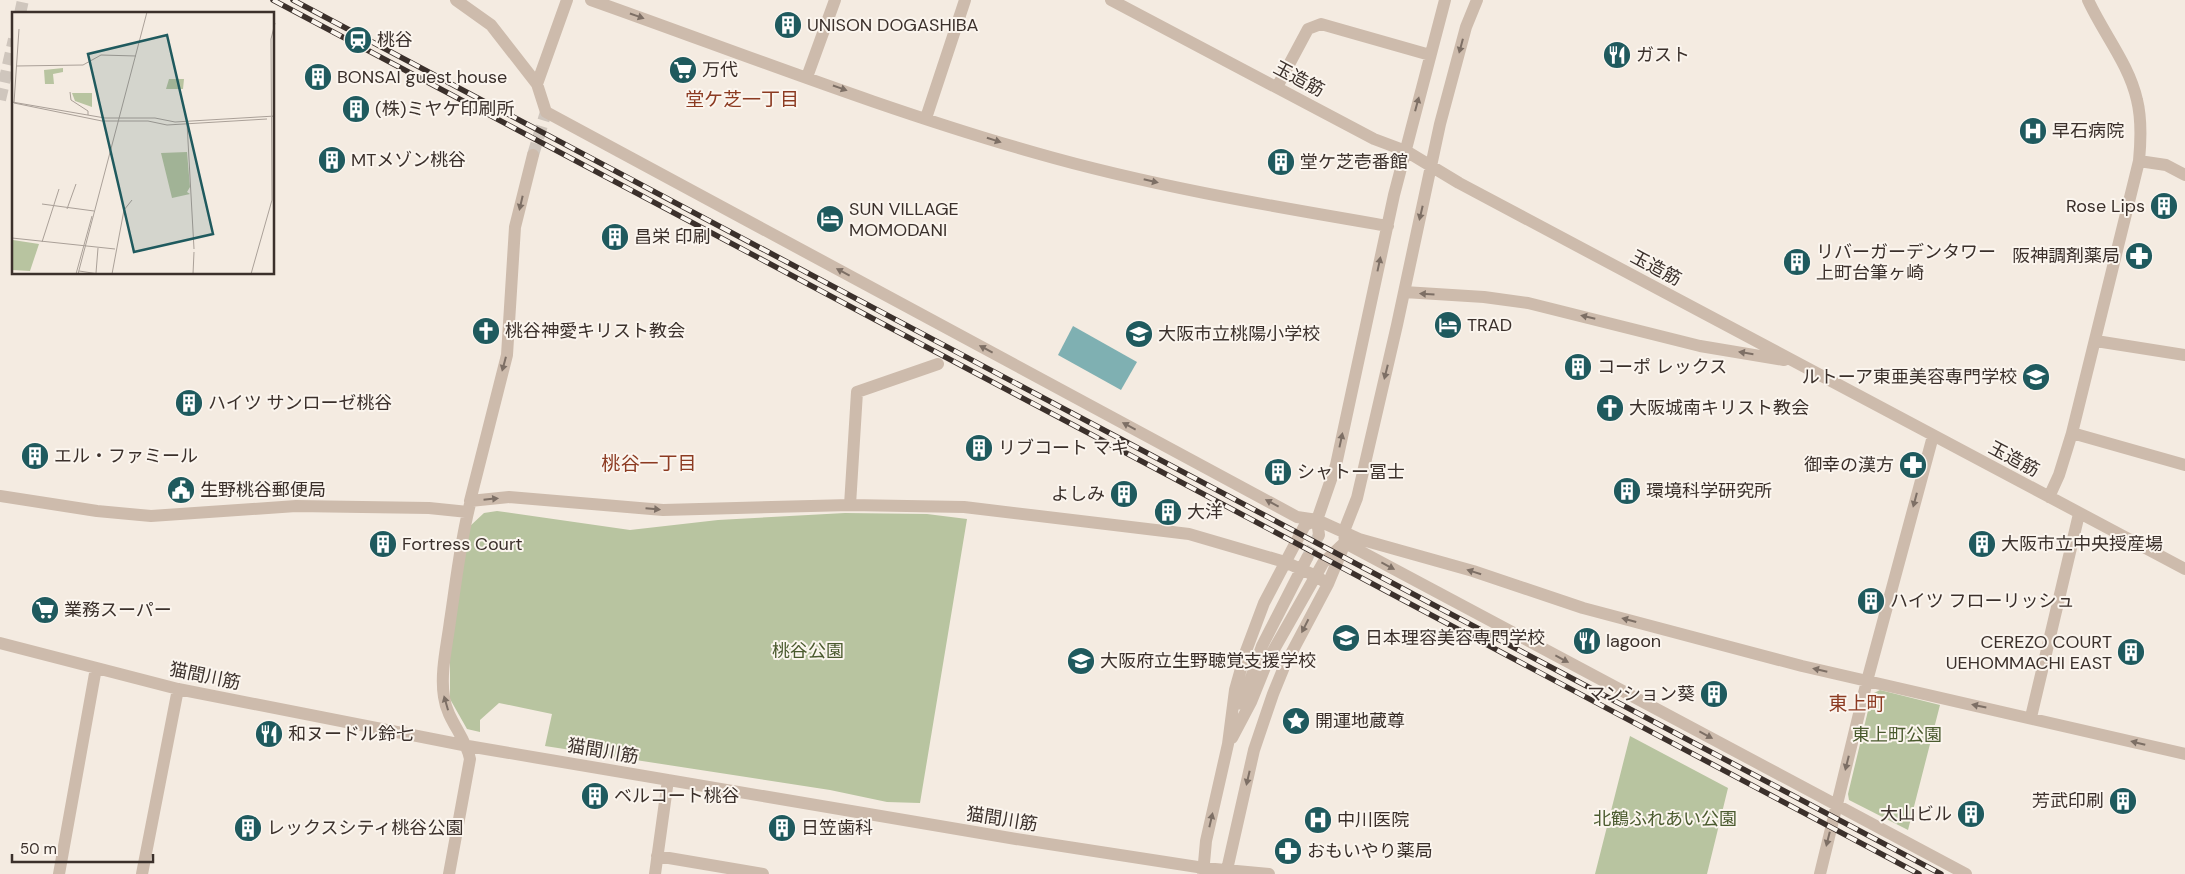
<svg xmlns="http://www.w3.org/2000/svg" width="2185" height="874" viewBox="0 0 2185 874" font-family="'DM Sans','Noto Sans JP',sans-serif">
	<rect width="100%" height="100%" fill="#f4ebe1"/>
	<path fill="#b8c4a0" d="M497 511 630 530 718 520 845 513 927 514 967 519 920 803 887 802 830 790 545 746 552 714 499 703 480 720V732L467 729 450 699V654L469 527 484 513Z
		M1880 690 1940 705 1908 830 1849 800 1848 794 1872 694Z
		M1630 736 1728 788 1707 874H1595Z"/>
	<path fill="#7fb0b2" d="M1073 326 1137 362 1121 390 1058 355Z"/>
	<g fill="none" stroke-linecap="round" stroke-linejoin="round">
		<path stroke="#cfc6bd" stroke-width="12" stroke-dasharray="12 6" stroke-linecap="butt" d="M20 14 23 0
			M0 100 14 39
			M533 155 546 112
			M1307 558 1319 535"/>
		<path stroke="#cdbbac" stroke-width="12" d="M456 0 491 25 537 84 546 112 1297 517 1317 520 1359 539 1473 571 1583 608 1802 666 2185 754
			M591 0C738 52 887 111 1036 153 1151 186 1271 206 1388 226
			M1111 0 1374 139 1406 151 1459 183 2185 569
			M807 77 835 0
			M537 84 567 0
			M1277 87 1308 29 1321 24 1430 55
			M926 118 965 0
			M533 155 515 227 507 355 470 501 509 497 663 510 850 505 964 507 1189 534 1285 562 1316 576 1328 584
			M2139 161 2166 165 2185 175
			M1404 292 1484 297 1528 303 1700 346 1784 360
			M2096 341 2185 355
			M2072 433 2185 465
			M0 496 97 511 151 516 296 506 429 508 468 512
			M2049 497 2059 475 2072 433 2139 161C2141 140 2142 120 2137 100 2129 64 2103 33 2088 0
			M850 505 857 392 938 364
			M1319 535 1317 520 1336 465 1394 195 1445 0
			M1345 543 1966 874
			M0 643 178 689 468 746 1016 839 1204 868 1269 874
			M1242 704 1262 646 1307 558
			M2031 717 2079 514
			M1232 738 1251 702 1268 660 1323 563 1343 544
			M657 856 763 874
			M59 874 96 668
			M142 874 178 689
			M449 874 470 759C466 737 447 720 444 697 440 673 447 645 450 621 456 582 460 543 470 504
			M655 874 668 780
			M1203 874 1206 841 1228 744 1235 690 1246 651 1264 603 1305 525 1317 520
			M1226 874 1254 750 1273 694 1284 667 1328 584 1345 543 1344 531 1357 498 1397 325 1440 124 1466 27 1477 0
			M1820 874 1867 681 1933 436"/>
		<defs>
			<path id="rail" d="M273 0 1919 874
				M293 0 1941 874"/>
		</defs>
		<use href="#rail" stroke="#3b302b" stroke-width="5.5"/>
		<use href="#rail" stroke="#fbf5ee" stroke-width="4" stroke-dasharray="11" stroke-linecap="butt"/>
	</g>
	<defs><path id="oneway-solid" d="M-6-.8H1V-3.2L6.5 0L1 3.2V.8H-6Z" transform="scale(1.25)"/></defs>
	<g fill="#7d6f65">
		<use href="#oneway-solid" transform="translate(637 16) rotate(19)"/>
		<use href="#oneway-solid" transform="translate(1461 46) rotate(105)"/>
		<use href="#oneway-solid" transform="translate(840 88) rotate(19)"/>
		<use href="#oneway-solid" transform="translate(1417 104) rotate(-75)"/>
		<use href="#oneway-solid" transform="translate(994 140) rotate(18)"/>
		<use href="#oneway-solid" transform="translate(1151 181) rotate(13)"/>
		<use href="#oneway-solid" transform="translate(521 203) rotate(103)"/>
		<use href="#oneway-solid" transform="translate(1421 213) rotate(103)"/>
		<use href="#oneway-solid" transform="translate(1379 264) rotate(-78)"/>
		<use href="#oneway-solid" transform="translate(843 272) rotate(-152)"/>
		<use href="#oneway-solid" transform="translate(1427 294) rotate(-177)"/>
		<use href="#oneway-solid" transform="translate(1588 317) rotate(-167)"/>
		<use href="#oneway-solid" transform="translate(986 349) rotate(-152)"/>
		<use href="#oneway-solid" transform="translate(1746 353) rotate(-171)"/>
		<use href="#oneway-solid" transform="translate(504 364) rotate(105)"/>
		<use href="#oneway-solid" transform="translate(1386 372) rotate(104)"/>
		<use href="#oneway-solid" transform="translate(1129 426) rotate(-152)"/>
		<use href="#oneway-solid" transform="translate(1341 440) rotate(-78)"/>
		<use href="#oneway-solid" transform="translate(491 499) rotate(-6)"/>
		<use href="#oneway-solid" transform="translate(1915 500) rotate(105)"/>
		<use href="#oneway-solid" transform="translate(1272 503) rotate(-152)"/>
		<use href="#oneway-solid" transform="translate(653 509) rotate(5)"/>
		<use href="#oneway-solid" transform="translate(1388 566) rotate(28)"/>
		<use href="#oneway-solid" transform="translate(1474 572) rotate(-162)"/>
		<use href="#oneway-solid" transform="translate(1629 620) rotate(-165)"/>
		<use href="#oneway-solid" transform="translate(1305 626) rotate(117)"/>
		<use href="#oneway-solid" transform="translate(1562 659) rotate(28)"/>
		<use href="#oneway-solid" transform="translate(1820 670) rotate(-167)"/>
		<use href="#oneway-solid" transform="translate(446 703) rotate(-106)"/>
		<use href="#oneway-solid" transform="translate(1979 706) rotate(-168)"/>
		<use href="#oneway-solid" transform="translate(1706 735) rotate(28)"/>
		<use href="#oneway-solid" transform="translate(2138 743) rotate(-166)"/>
		<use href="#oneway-solid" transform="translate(1847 763) rotate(104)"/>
		<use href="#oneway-solid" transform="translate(1248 778) rotate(103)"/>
		<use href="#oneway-solid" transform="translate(1211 820) rotate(-77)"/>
		<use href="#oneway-solid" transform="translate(1828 839) rotate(104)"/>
	</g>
	<defs>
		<symbol id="building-disc" viewBox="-11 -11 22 22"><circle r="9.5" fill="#1f5a5e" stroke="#fbf5ee"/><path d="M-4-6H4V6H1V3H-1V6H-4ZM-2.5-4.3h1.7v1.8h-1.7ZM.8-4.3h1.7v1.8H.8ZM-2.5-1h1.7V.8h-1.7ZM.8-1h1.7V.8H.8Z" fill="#fff"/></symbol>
		<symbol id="station-disc" viewBox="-11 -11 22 22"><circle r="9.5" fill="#1f5a5e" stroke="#fbf5ee"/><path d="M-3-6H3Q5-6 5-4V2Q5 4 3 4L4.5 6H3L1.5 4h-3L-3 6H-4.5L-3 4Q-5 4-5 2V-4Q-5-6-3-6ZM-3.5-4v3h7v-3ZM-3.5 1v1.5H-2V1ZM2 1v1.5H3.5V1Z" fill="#fff"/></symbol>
		<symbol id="restaurant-disc" viewBox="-11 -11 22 22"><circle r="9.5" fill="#1f5a5e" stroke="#fbf5ee"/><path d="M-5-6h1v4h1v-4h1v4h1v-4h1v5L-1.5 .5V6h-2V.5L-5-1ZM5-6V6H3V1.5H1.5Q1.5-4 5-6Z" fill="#fff"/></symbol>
		<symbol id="supermarket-disc" viewBox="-11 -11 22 22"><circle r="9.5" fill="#1f5a5e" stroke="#fbf5ee"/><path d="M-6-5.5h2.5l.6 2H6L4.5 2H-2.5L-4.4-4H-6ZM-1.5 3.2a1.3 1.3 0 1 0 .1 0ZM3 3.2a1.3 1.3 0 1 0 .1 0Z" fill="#fff"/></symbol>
		<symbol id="hospital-disc" viewBox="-11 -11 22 22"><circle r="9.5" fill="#1f5a5e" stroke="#fbf5ee"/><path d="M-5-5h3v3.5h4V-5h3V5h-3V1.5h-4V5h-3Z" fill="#fff"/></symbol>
		<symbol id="hotel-disc" viewBox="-11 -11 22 22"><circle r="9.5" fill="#1f5a5e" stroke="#fbf5ee"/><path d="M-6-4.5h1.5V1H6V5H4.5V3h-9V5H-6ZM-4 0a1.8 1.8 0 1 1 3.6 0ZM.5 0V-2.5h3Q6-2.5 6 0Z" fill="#fff"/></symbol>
		<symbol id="pharmacy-disc" viewBox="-11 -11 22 22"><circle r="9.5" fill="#1f5a5e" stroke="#fbf5ee"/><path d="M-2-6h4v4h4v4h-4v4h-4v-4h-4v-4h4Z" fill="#fff"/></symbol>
		<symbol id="church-disc" viewBox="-11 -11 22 22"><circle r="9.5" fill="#1f5a5e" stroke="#fbf5ee"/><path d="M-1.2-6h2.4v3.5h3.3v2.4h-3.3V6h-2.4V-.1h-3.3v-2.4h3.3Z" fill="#fff"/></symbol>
		<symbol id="school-disc" viewBox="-11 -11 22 22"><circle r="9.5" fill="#1f5a5e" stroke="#fbf5ee"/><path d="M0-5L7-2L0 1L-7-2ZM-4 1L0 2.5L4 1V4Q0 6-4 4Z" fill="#fff"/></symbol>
		<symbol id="university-disc" viewBox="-11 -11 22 22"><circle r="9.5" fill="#1f5a5e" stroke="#fbf5ee"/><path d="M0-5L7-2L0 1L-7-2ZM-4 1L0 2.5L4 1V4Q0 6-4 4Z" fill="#fff"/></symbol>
		<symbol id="civic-disc" viewBox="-11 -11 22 22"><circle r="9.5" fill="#1f5a5e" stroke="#fbf5ee"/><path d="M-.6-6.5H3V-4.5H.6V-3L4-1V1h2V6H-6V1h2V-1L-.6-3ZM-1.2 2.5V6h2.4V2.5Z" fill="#fff"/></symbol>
		<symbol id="sight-disc" viewBox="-11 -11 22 22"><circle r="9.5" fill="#1f5a5e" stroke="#fbf5ee"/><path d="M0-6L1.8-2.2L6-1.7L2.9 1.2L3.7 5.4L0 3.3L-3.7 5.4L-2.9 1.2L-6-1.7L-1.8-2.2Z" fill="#fff"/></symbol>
	</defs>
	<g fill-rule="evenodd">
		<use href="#building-disc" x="772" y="9" width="32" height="32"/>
		<use href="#station-disc" x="342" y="24" width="32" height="32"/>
		<use href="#restaurant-disc" x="1601" y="39" width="32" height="32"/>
		<use href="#supermarket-disc" x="667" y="54" width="32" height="32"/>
		<use href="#building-disc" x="302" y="61" width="32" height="32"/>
		<use href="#building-disc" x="340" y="93" width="32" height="32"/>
		<use href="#hospital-disc" x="2017" y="115" width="32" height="32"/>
		<use href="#building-disc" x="316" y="144" width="32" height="32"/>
		<use href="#building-disc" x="1265" y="146" width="32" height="32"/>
		<use href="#building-disc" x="2148" y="190" width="32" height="32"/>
		<use href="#hotel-disc" x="814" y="203" width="32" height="32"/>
		<use href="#building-disc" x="599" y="221" width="32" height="32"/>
		<use href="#pharmacy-disc" x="2123" y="240" width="32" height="32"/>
		<use href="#building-disc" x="1781" y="246" width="32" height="32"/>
		<use href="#hotel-disc" x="1432" y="309" width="32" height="32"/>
		<use href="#church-disc" x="470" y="315" width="32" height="32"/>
		<use href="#school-disc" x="1123" y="318" width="32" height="32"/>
		<use href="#building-disc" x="1562" y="351" width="32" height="32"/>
		<use href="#university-disc" x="2020" y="361" width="32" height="32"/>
		<use href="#building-disc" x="173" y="387" width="32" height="32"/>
		<use href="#church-disc" x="1594" y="392" width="32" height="32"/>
		<use href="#building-disc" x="963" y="432" width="32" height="32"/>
		<use href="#building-disc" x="19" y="440" width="32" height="32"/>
		<use href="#pharmacy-disc" x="1897" y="449" width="32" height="32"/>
		<use href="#building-disc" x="1262" y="456" width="32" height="32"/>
		<use href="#civic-disc" x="165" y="474" width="32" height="32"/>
		<use href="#building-disc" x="1611" y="475" width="32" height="32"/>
		<use href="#building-disc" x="1108" y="478" width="32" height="32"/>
		<use href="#building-disc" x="1152" y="496" width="32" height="32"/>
		<use href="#building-disc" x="367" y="528" width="32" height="32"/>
		<use href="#building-disc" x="1966" y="528" width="32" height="32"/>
		<use href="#building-disc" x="1855" y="585" width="32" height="32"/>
		<use href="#supermarket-disc" x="29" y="594" width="32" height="32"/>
		<use href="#university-disc" x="1330" y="622" width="32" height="32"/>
		<use href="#restaurant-disc" x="1571" y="625" width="32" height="32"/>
		<use href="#building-disc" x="2115" y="636" width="32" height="32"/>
		<use href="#school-disc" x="1065" y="645" width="32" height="32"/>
		<use href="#building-disc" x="1698" y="678" width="32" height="32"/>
		<use href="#sight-disc" x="1280" y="705" width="32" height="32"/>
		<use href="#restaurant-disc" x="253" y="718" width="32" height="32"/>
		<use href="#building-disc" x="579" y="780" width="32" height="32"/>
		<use href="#building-disc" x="2107" y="785" width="32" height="32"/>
		<use href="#building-disc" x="1955" y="798" width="32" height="32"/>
		<use href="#hospital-disc" x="1302" y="804" width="32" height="32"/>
		<use href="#building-disc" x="232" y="812" width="32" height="32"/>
		<use href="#building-disc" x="766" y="812" width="32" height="32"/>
		<use href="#pharmacy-disc" x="1272" y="835" width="32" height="32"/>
	</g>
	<g text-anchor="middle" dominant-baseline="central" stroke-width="4" stroke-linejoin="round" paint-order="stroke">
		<g font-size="18" fill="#3b302b" stroke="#fbf5ee" text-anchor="start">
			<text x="807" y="25">UNISON DOGASHIBA</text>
			<text x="377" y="40">桃谷</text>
			<text x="1636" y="55">ガスト</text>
			<text x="702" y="70">万代</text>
			<text x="337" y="77">BONSAI guest house</text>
			<text x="375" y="109">(株)ミヤケ印刷所</text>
			<text x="2052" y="131">早石病院</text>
			<text x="351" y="160">MTメゾン桃谷</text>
			<text x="1300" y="162">堂ケ芝壱番館</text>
			<text x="2145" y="206" text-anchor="end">Rose Lips</text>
			<text x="849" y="209">SUN VILLAGE<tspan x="849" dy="21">MOMODANI</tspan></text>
			<text x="634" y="237">昌栄 印刷</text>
			<text x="1816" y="252">リバーガーデンタワー<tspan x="1816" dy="21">上町台筆ヶ崎</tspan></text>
			<text x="2120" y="256" text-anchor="end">阪神調剤薬局</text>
			<text x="1467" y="325">TRAD</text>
			<text x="505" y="331">桃谷神愛キリスト教会</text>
			<text x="1158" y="334">大阪市立桃陽小学校</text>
			<text x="1597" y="367">コーポ レックス</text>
			<text x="2017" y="377" text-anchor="end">ルトーア東亜美容専門学校</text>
			<text x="208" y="403">ハイツ サンローゼ桃谷</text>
			<text x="1629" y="408">大阪城南キリスト教会</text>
			<text x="998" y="448">リブコート マキ</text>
			<text x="54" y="456">エル・ファミール</text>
			<text x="1894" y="465" text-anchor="end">御幸の漢方</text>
			<text x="1297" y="472">シャトー冨士</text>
			<text x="200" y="490">生野桃谷郵便局</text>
			<text x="1646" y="491">環境科学研究所</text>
			<text x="1105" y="494" text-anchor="end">よしみ</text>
			<text x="1187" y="512">大洋</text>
			<text x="402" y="544">Fortress Court</text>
			<text x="2001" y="544">大阪市立中央授産場</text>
			<text x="1890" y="601">ハイツ フローリッシュ</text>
			<text x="64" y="610">業務スーパー</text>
			<text x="1365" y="638">日本理容美容専門学校</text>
			<text x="1606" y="641">lagoon</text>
			<text x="2112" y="642" text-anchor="end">CEREZO COURT<tspan x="2112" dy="21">UEHOMMACHI EAST</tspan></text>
			<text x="1100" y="661">大阪府立生野聴覚支援学校</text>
			<text x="1695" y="694" text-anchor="end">マンション葵</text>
			<text x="1315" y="721">開運地蔵尊</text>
			<text x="288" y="734">和ヌードル鈴七</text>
			<text x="614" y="796">ベルコート桃谷</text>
			<text x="2104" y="801" text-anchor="end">芳武印刷</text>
			<text x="1952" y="814" text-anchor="end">大山ビル</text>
			<text x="1337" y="820">中川医院</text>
			<text x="267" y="828">レックスシティ桃谷公園</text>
			<text x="801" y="828">日笠歯科</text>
			<text x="1307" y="851">おもいやり薬局</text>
		</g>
		<g font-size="18" fill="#3b302b" stroke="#fbf5ee">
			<text transform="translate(1299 79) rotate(28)">玉造筋</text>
			<text transform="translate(1656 268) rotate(28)">玉造筋</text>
			<text transform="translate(2014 459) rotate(28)">玉造筋</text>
			<text transform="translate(205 676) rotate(12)">猫間川筋</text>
			<text transform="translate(603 751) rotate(10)">猫間川筋</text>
			<text transform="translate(1002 819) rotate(9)">猫間川筋</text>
		</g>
		<g font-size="18" fill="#4a5a2e" stroke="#fbf5ee">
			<text x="808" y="651">桃谷公園</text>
			<text x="1897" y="735">東上町公園</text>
			<text x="1665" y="819">北鶴ふれあい公園</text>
		</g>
		<g font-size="19" fill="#8c3b22" stroke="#fbf5ee">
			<text x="742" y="99">堂ケ芝一丁目</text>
			<text x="649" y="463">桃谷一丁目</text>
			<text x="1857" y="703">東上町</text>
		</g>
	</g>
	<g transform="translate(12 12)">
		<rect width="262" height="262" fill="#f4ebe1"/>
		<path d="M51 56V60L41 62 42 72H33L32 58ZM157 67H172L171 77H154ZM60 81H80V95L63 89ZM175 140 178 175 175 180 178 182 160 186 149 141ZM1 228 27 232 18 259 0 258Z" fill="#b8c4a0"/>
		<path fill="none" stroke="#aaa098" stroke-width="1" d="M4 54 71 53 89 43 124 44M58 80 59 88 76 99V103M0 90 93 106H143L163 110 263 104M2 91 90 109H136L155 113 255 107M2 91 7 17M175 111 182 237M30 192 82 199M55 197 64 172M0 226 103 237M30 230 47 177M67 259 87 262M84 261 86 236M64 262 80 204M66 262 135 0M100 262 112 198 120 188M181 262 182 240M239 262 260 188 259 27 263 11"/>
		<path fill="#1f5a5e" fill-opacity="0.15" stroke="#1f5a5e" stroke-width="2.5" d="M155 23 201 222 122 240 76 42Z"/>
		<rect width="262" height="262" fill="none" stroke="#3b302b" stroke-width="2.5"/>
	</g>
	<path d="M12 854v8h141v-8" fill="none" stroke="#3b302b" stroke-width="2.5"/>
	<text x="20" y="854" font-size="15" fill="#3b302b" stroke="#fbf5ee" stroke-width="4" paint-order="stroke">50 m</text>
</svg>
